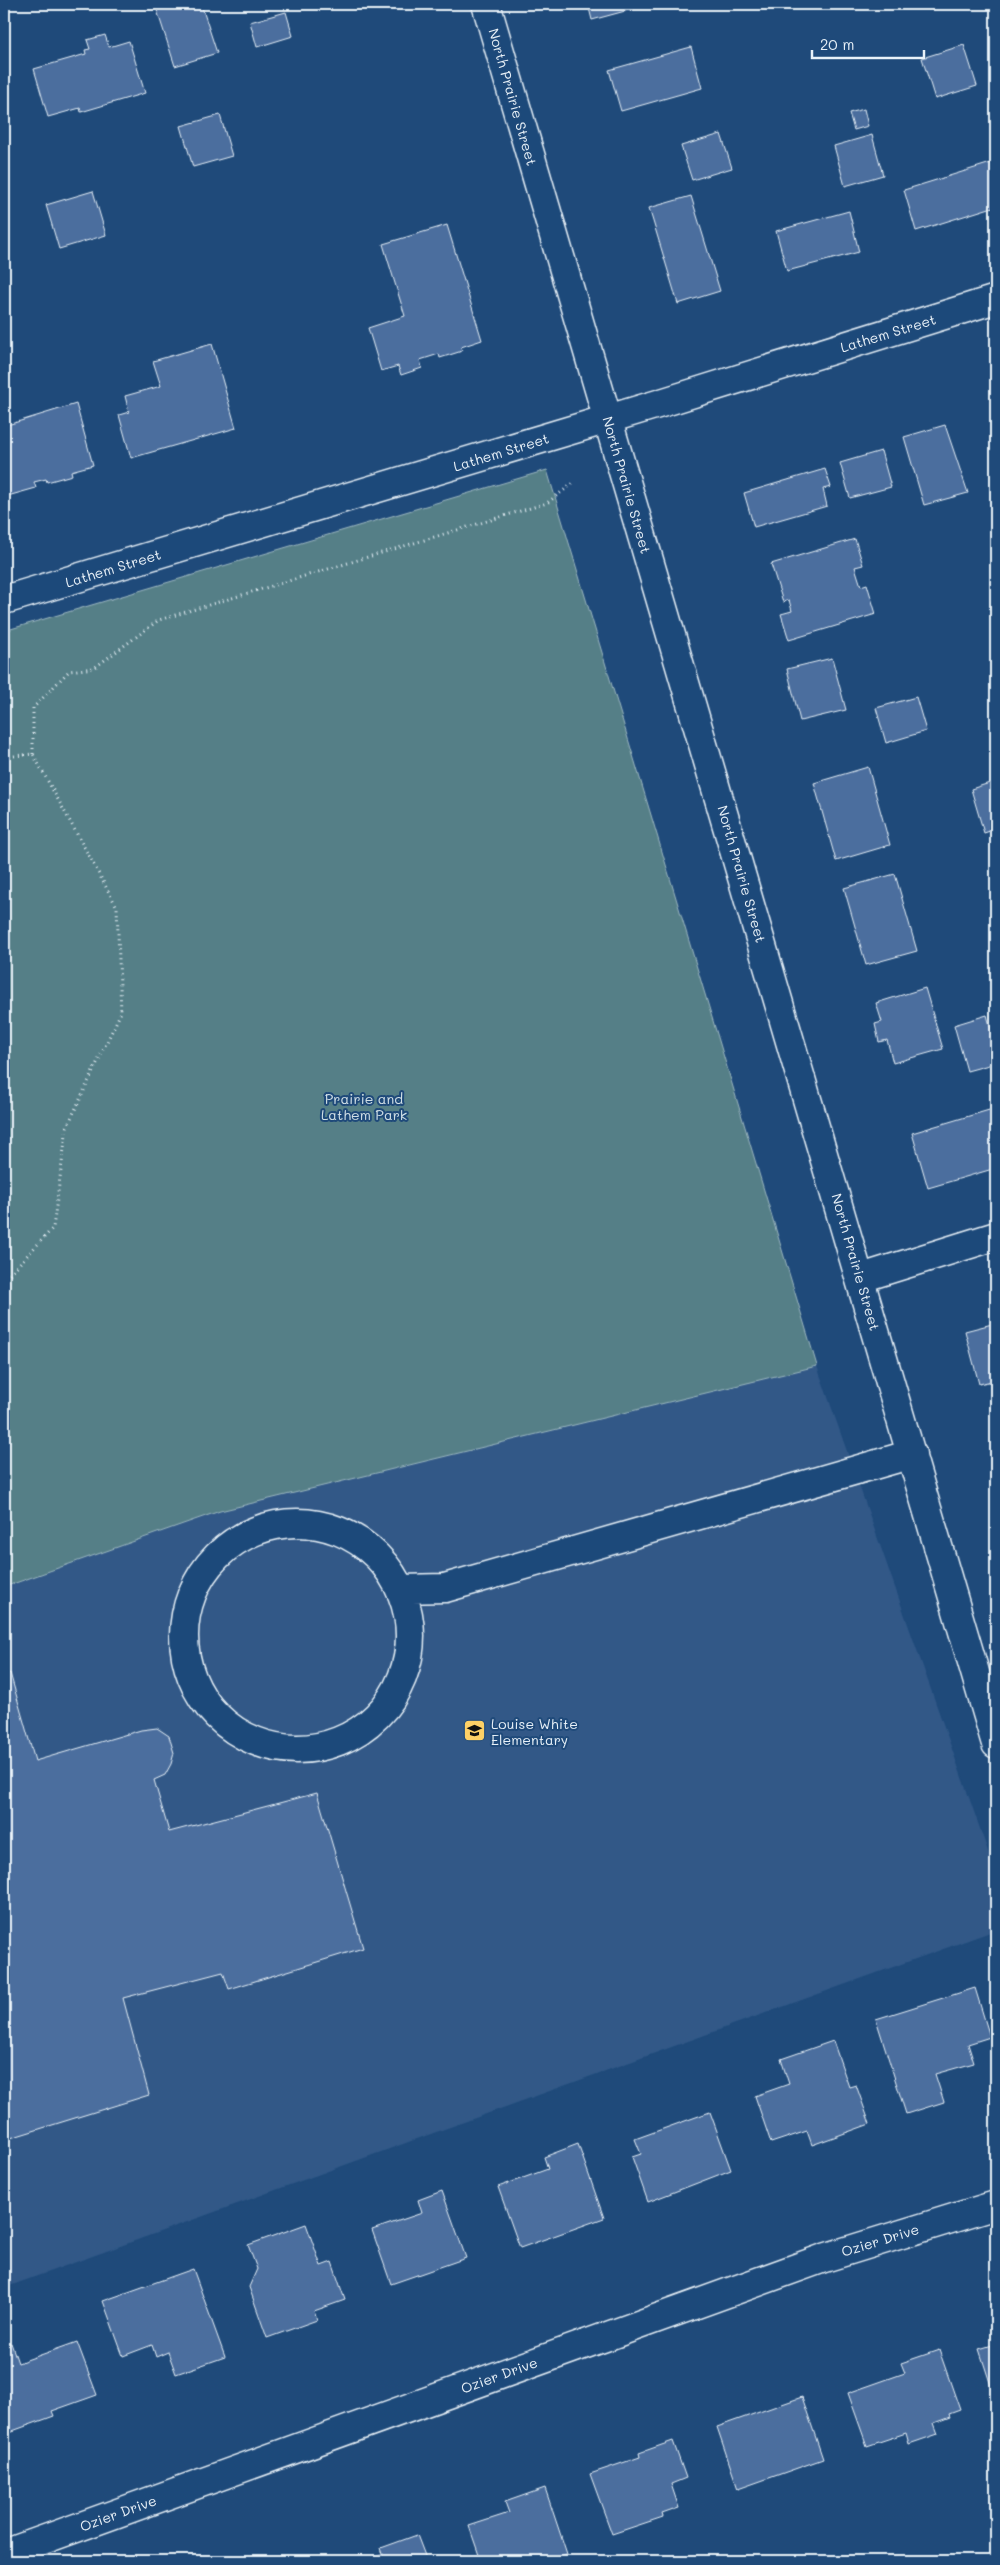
<svg xmlns="http://www.w3.org/2000/svg" width="1000" height="2565" viewBox="0 0 1000 2565" font-family="Mali,sans-serif">
	<rect width="100%" height="100%" fill="#1f4a7a"/>
	<filter id="ink" filterUnits="userSpaceOnUse"><feTurbulence type="fractalNoise" baseFrequency=".02" numOctaves="2"/><feDisplacementMap in="SourceGraphic" scale="10" xChannelSelector="R" yChannelSelector="G"/><feConvolveMatrix kernelMatrix="1 2 1 2 8 2 1 2 1" color-interpolation-filters="sRGB"/></filter>
	<g filter="url(#ink)">
		<path fill="#305887" d="M817 1366 996 1874V1930L4 2288V1587L220 1511Z"/>
		<path fill="#557f87" stroke="#9eb8c0" d="M547 470 817 1366 220 1511 4 1587V631Z"/>
		<path fill="#4c6e9e" stroke="#e8f1f8" d="M155 4H201L217 53 175 66Z
			M588 4H651L592 20Z
			M286 12 293 36 257 47 250 22Z
			M105 35 109 47 129 41 145 93 81 112 80 108 48 117 34 69 86 54 85 50 90 49 87 40Z
			M964 45 977 86 935 99 922 58Z
			M691 47 702 88 621 111 609 70Z
			M864 109 868 126 854 130 849 113Z
			M220 115 232 156 193 167 181 126Z
			M721 134 732 168 692 180 681 146Z
			M872 135 883 175 845 186 834 146Z
			M991 163 996 179V206L916 231 904 190Z
			M93 191 106 235 59 249 46 205Z
			M691 196 720 291 678 304 649 208Z
			M849 211 859 252 787 271 776 231Z
			M447 225 482 340 461 347 462 351 440 358 439 354 420 360 422 368 401 375 398 366 381 371 368 328 405 316 383 244Z
			M212 344 236 428 131 458 119 415 129 412 125 396 161 386 153 361Z
			M76 404 93 465 71 471 72 475 47 482 46 479 34 482 36 488 4 497V426Z
			M945 425 968 493 924 505 904 437Z
			M881 451 891 487 850 498 840 463Z
			M825 469 831 487 823 489 827 506 754 527 744 493Z
			M855 539 863 565 855 567 861 586 867 584 876 614 789 640 781 614 792 611 789 600 783 602 771 564Z
			M832 658 846 710 800 721 787 669Z
			M916 697 926 731 886 743 876 708Z
			M868 767 890 845 836 861 814 783Z
			M996 781V829L984 833 971 789Z
			M895 874 917 951 866 965 844 888Z
			M925 988 943 1049 893 1063 887 1040 879 1042 875 1024 882 1022 876 1003Z
			M987 1015 996 1047V1063L967 1071 954 1025Z
			M996 1108V1168L928 1188 912 1133Z
			M996 1323V1380L979 1384 965 1331Z
			M10 1673 35 1761 141 1730 157 1728 169 1736 174 1753 171 1764 165 1775 154 1780 169 1832 317 1793 363 1948 229 1989 223 1972 123 1998 149 2095 4 2140V1675Z
			M975 1988 990 2037 968 2044 974 2063 935 2074 944 2102 906 2114 876 2019Z
			M833 2041 849 2087 856 2085 870 2124 812 2145 807 2131 771 2143 755 2096 789 2084 781 2059Z
			M710 2112 731 2170 648 2202 632 2157 641 2154 635 2139Z
			M578 2144 604 2218 520 2248 498 2187 548 2169 544 2157Z
			M442 2191 466 2258 391 2284 372 2230 422 2213 418 2200Z
			M306 2224 321 2266 332 2262 345 2300 314 2311 317 2320 267 2338 249 2287 257 2269 248 2245Z
			M193 2269 225 2357 176 2374 168 2352 156 2357 152 2345 123 2356 103 2301Z
			M77 2342 97 2395 52 2411 54 2416 4 2434V2346L11 2343 18 2363Z
			M996 2344V2401L979 2349Z
			M939 2350 960 2410 949 2414 950 2417 934 2423 938 2434 909 2444 906 2433 867 2446 848 2393 905 2373 901 2363Z
			M802 2397 823 2459 738 2489 717 2427Z
			M673 2441 686 2478 671 2484 679 2508 662 2514 663 2517 612 2534 590 2474 640 2457 639 2453Z
			M545 2488 567 2554 546 2561H481L469 2526 509 2513 505 2502Z
			M417 2535 427 2561H363L383 2554 381 2548Z"/>
		<g fill="none" stroke-linecap="round" stroke-linejoin="round">
			<defs>
				<path id="minor" d="M486 4 996 1744
					M4 600 658 404 996 299
					M861 1278 996 1236
					M184 1636a113 113 0 1 1 226 0a113 113 0 1 1-226 0Z
					M401 1589 445 1588 912 1454
					M4 2554 824 2258 996 2205"/>
			</defs>
			<use href="#minor" stroke="#e8f1f8" stroke-width="31"/>
			<path stroke="#e8f1f8" stroke-width="3" stroke-dasharray="1 4" stroke-linecap="butt" d="M33 754V708L69 671 94 668 159 620 547 503 575 482
				M4 757 33 754 117 907 121 1012 67 1127 53 1228 4 1280"/>
			<use href="#minor" stroke="#1f4a7a" stroke-width="28"/>
		</g>
	</g>
	<defs>
		<symbol id="school-square" viewBox="-11 -11 22 22"><rect x="-9" y="-9" width="18" height="18" rx="4" fill="#ffd166" stroke="#1f4a7a"/><path d="M0-5L7-2L0 1L-7-2ZM-4 1L0 2.5L4 1V4Q0 6-4 4Z" fill="#111"/></symbol>
	</defs>
	<g fill-rule="evenodd">
		<use href="#school-square" x="462" y="1718" width="25" height="25"/>
	</g>
	<g text-anchor="middle" dominant-baseline="central" stroke-width="4" stroke-linejoin="round" paint-order="stroke">
		<g font-size="14" fill="#e8f1f8" stroke="#1f4a7a">
			<text transform="translate(513 97) rotate(74)">North Prairie Street</text>
			<text transform="translate(888 333) rotate(-17)">Lathem Street</text>
			<text transform="translate(501 452) rotate(-17)">Lathem Street</text>
			<text transform="translate(627 485) rotate(74)">North Prairie Street</text>
			<text transform="translate(113 568) rotate(-17)">Lathem Street</text>
			<text transform="translate(742 874) rotate(74)">North Prairie Street</text>
			<text transform="translate(856 1262) rotate(74)">North Prairie Street</text>
			<text transform="translate(880 2240) rotate(-17)">Ozier Drive</text>
			<text transform="translate(499 2375) rotate(-20)">Ozier Drive</text>
			<text transform="translate(118 2513) rotate(-20)">Ozier Drive</text>
		</g>
		<g font-size="14" fill="#d2e0e7" stroke="#1f4a7a">
			<text x="364" y="1098">Prairie and<tspan x="364" dy="16">Lathem Park</tspan></text>
		</g>
		<g font-size="14" fill="#e8f1f8" stroke="#1f4a7a" text-anchor="start">
			<text x="491" y="1723">Louise White<tspan x="491" dy="16">Elementary</tspan></text>
		</g>
	</g>
	<rect width="1000" height="2565" fill="none" stroke="#1f4a7a" stroke-width="20"/>
	<rect x="10" y="10" width="980" height="2545" fill="none" stroke="#e8f1f8" stroke-width="2" filter="url(#ink)"/>
	<path d="M812 50v8h112v-8" fill="none" stroke="#e8f1f8" stroke-width="2.5"/>
	<text x="820" y="50" font-size="15" fill="#e8f1f8" stroke="#1f4a7a" stroke-width="4" paint-order="stroke">20 m</text>
</svg>
